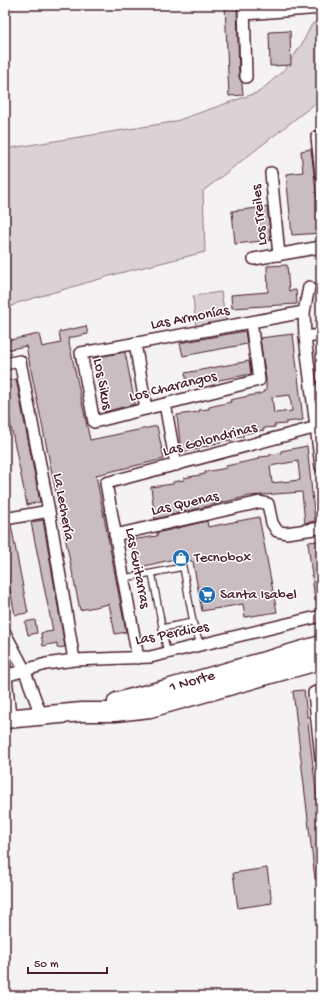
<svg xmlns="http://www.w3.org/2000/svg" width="326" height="1001" viewBox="0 0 326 1001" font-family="'Gochi Hand',sans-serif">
	<rect width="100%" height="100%" fill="#f4f2f2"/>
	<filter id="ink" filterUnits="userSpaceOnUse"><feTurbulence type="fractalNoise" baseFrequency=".025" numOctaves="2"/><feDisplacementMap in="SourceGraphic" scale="8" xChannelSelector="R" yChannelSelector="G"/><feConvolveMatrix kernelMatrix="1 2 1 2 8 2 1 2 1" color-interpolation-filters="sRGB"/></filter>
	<g filter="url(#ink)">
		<path fill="#dbd2d5" stroke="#927880" d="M321 20V99L203 191 205 252 120 273 17 303 5 310V149L173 122 259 92 284 70 302 44 312 24Z
			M221 292 226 321 196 327 193 296Z"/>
		<path fill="#cabdc1" stroke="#4a1f2b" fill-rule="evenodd" d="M225 5H237L239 77 242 83 243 95 229 96Z
			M290 31 291 65 270 66 269 32Z
			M311 149 321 233 292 235 286 174 303 172 301 151Z
			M267 207 271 240 235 244 232 211Z
			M287 265 289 291 296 290 297 304 232 308 231 295 268 292 267 266Z
			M86 326 88 334 68 338 90 440 157 426 164 459 96 475 126 632 115 634 109 604 80 610 26 346 5 350V341L39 334 42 347 61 343 59 332Z
			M245 331 247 344 183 356 180 343Z
			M293 334 303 420 286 422V424L274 425 275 427 264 428V430L243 434V437L232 438V440L221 441V443L210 444V446L200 447V449L181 452 177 415 199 412V410L209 409V407L231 402 230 400 263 393V391H266V379L260 338ZM290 395 292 411 274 413 272 397Z
			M125 352 135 404 104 412 93 358Z
			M249 361 251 374 188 386 185 373Z
			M16 379 40 502 27 505 5 397V381Z
			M307 446 315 521 305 523 302 492 249 496 155 519 151 487 173 484V482L184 480V478L205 474V472L227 468 226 466 259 459V457L270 456V454L281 453V451ZM298 461 300 480 272 483 270 466Z
			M259 517 277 612 245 617 243 604 202 611 193 562 183 557 136 568 131 540 157 536V533L207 521 208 527Z
			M43 520 65 647 57 648V643L43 646 41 633 53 631 31 522Z
			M11 525 28 613 15 615 5 563V526Z
			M319 541 321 560V601H315L308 542Z
			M35 620 37 633 28 635 25 622Z
			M304 690 321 832V878L315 879 293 691Z
			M267 868 272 903 238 908 233 873Z"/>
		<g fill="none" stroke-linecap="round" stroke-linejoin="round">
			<defs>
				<path id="lane" d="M124 578 152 573
					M162 628 193 622
					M167 653 152 573 183 567 193 622 200 644"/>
				<path id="street" d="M244 5 246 77
					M245 14 321 8
					M317 137 321 174
					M271 173 279 255
					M254 259 321 247
					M309 287 304 312 305 337 321 467
					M251 322 259 380 94 422 81 353C156 340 230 326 304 312
					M305 337 321 335
					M135 343 146 409
					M5 364 20 361 49 511 74 660
					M165 404 176 465
					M5 519 49 511
					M115 535 260 502 268 504 272 523 277 531 286 533 321 528
					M5 633 24 669 41 715
					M138 658 106 483 321 426
					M5 666 10 718
					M5 676 46 664 74 660 150 657 321 616
					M321 690 314 693 321 758"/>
				<g id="primary">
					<path id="s1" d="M117 702 167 689 321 645"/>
					<path d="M5 719 82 712H115L150 708 321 660"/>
				</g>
			</defs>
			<use href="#lane" stroke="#4a1f2b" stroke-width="8"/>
			<use href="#street" stroke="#4a1f2b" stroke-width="14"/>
			<use href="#primary" stroke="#4a1f2b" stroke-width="21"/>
			<use href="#lane" stroke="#fff" stroke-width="5.5"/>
			<use href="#street" stroke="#fff" stroke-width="11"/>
			<use href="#primary" stroke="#fff" stroke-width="18"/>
		</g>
	</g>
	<defs>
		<symbol id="shop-disc" viewBox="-11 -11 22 22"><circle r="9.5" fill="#1f6fb2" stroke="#fff"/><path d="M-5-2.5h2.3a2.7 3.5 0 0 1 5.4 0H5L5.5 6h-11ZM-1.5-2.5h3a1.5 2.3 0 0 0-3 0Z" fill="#fff"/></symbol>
		<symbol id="supermarket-disc" viewBox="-11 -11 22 22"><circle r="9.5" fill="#1f6fb2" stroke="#fff"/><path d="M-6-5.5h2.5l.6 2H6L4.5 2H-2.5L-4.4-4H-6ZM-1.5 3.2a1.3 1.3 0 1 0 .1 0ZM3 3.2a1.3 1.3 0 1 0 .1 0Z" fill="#fff"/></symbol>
	</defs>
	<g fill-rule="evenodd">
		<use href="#shop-disc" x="171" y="548" width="20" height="20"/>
		<use href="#supermarket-disc" x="197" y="585" width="20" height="20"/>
	</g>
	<g text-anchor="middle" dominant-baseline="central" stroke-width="3" stroke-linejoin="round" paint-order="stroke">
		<g font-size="15" fill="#4a1f2b" stroke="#fff">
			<text transform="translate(260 215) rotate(-96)">Los Treiles</text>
			<text transform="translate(190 318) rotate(-11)">Las Armonías</text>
			<text transform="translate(102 384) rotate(79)">Los Sikus</text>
			<text transform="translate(173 387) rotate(-14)">Los Charangos</text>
			<text transform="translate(210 440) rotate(-15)">Las Golondrinas</text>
			<text transform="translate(185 504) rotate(-13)">Las Quenas</text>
			<text transform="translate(63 507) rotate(80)">La Lechería</text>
			<text transform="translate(137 568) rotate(79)">Las Guitarras</text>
			<text transform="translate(172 634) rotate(-11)">Las Perdices</text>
			<text stroke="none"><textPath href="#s1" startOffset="78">1 Norte</textPath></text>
		</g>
		<g font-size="15" fill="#4a1f2b" stroke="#fff" text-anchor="start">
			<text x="194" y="558">Tecnobox</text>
			<text x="220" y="595">Santa Isabel</text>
		</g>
	</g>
	<rect width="326" height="1001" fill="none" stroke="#fff" stroke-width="20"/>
	<rect x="10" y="10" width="306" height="981" fill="none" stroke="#4a1f2b" stroke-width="1.5" filter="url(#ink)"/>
	<path d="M28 967v6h79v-6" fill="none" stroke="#4a1f2b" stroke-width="2"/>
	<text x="34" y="967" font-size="12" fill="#4a1f2b" stroke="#ffffff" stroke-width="3" paint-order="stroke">50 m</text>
</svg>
